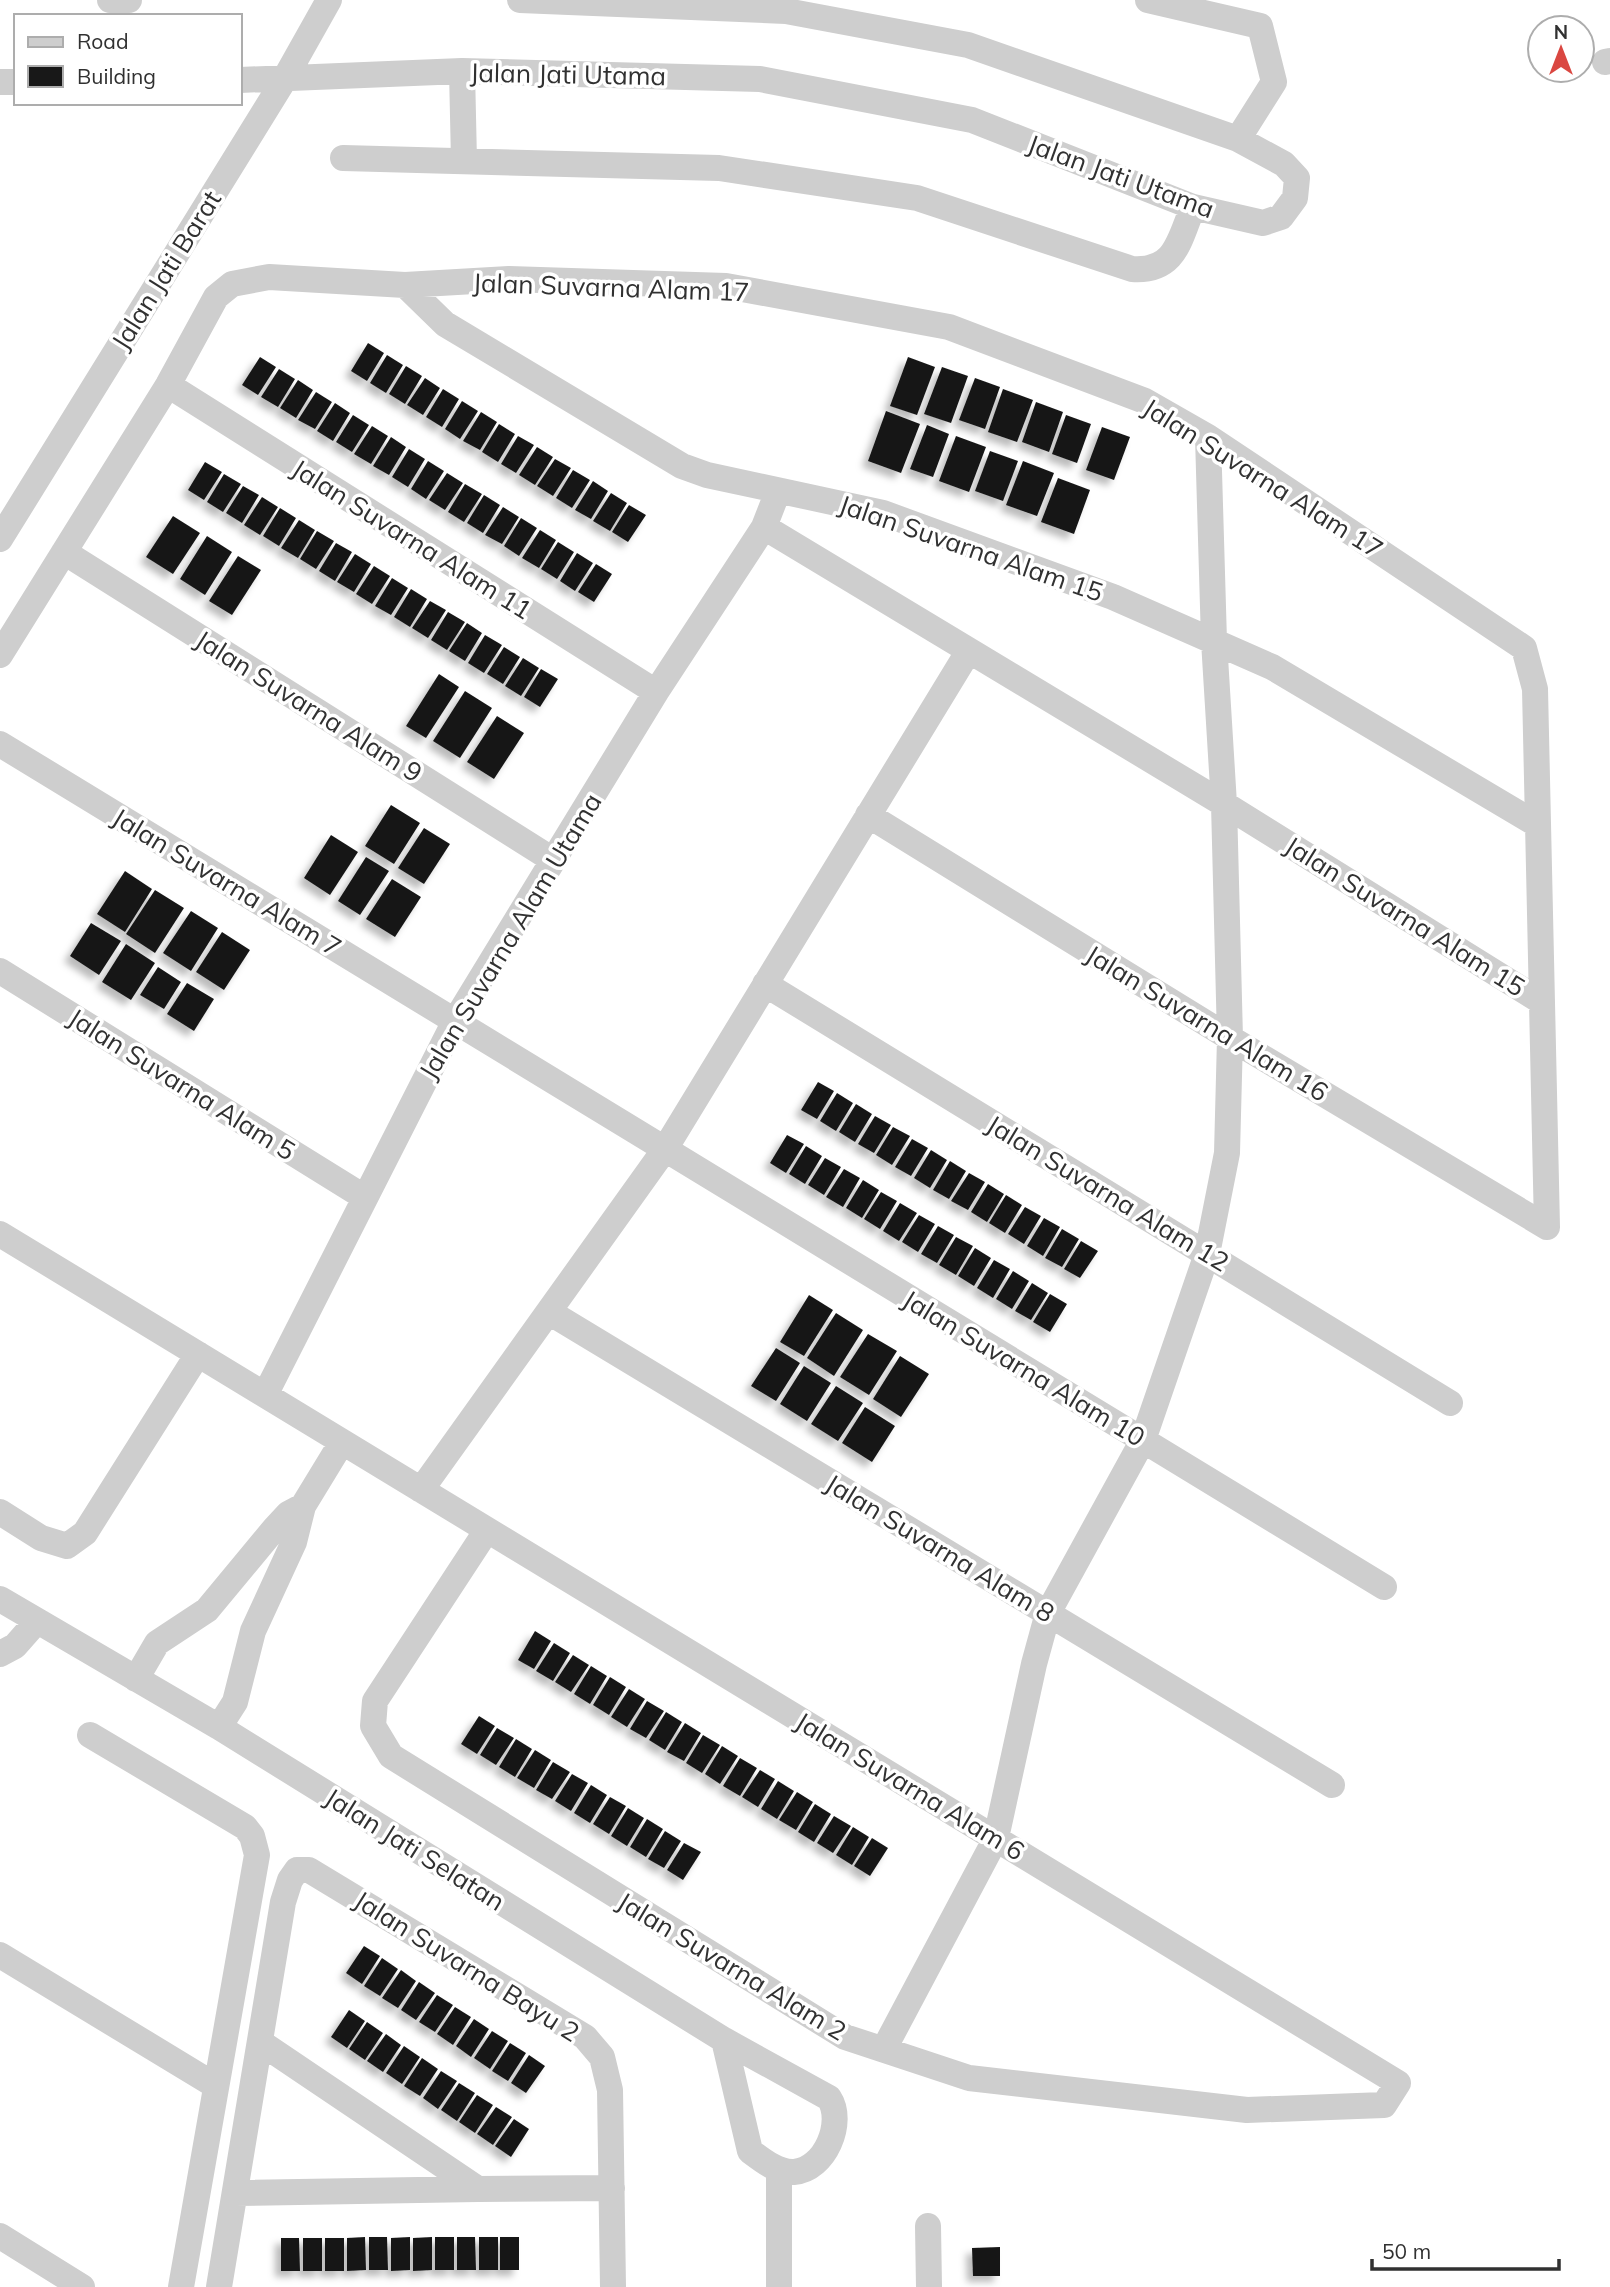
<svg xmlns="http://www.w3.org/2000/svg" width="1610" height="2287" viewBox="0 0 1610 2287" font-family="Mulish,sans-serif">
	<defs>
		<filter id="shadow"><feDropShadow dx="-6" dy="6" stdDeviation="3.5" flood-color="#0004"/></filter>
	</defs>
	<rect width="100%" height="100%" fill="#fff"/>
	<path fill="#181818" filter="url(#shadow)" d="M368 343 384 353 367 381 351 371Z
		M387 355 403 365 386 393 370 383Z
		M260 357 276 367 258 395 242 385Z
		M908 357 935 367 917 415 890 406Z
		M406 366 422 376 405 404 389 394Z
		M942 367 968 376 951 423 924 414Z
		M279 369 295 379 278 407 261 397Z
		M425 378 440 388 423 415 407 405Z
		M975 378 1000 387 985 429 959 420Z
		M298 380 313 390 296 418 280 408Z
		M443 389 459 399 442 427 426 417Z
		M1003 389 1033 400 1017 442 988 432Z
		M316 392 332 402 315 429 298 420Z
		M462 401 478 411 460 439 445 429Z
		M1036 402 1063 412 1049 452 1022 442Z
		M335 403 350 413 333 441 317 431Z
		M886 411 920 424 901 473 868 461Z
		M481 412 497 422 480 450 463 441Z
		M353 415 369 425 352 452 336 442Z
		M1066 415 1091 424 1077 463 1052 454Z
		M499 424 515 434 498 462 482 452Z
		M927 425 949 434 933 477 910 469Z
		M372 426 388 436 371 464 354 454Z
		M1102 427 1130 437 1114 480 1086 470Z
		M518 436 534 445 516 473 501 464Z
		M956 436 986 447 969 492 939 481Z
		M391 437 406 447 389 475 373 466Z
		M537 447 553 457 535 485 519 475Z
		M409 449 425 459 408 487 392 477Z
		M990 451 1018 461 1003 501 975 491Z
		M555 459 571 468 553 496 537 486Z
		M428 461 444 471 426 499 411 489Z
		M1023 461 1054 473 1037 516 1006 505Z
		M205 462 222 472 204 500 188 490Z
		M573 470 590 480 572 508 556 498Z
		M447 473 463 483 445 510 429 500Z
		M224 474 241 484 223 512 207 502Z
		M1058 478 1090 490 1074 534 1041 522Z
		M593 481 608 491 591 519 575 510Z
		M465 484 482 494 464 522 448 512Z
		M243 486 259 495 242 523 226 513Z
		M611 493 627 503 610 531 593 521Z
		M484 495 500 505 483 533 467 523Z
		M262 497 278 507 260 535 244 525Z
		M629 505 646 515 628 542 612 532Z
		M503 507 519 517 502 544 485 535Z
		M280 508 296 518 279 546 263 536Z
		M173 516 200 533 173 574 146 557Z
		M521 518 537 528 519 556 504 546Z
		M299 520 315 530 298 558 281 548Z
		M540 530 556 540 539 568 522 558Z
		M317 531 334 541 316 569 300 559Z
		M207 536 232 552 205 595 180 579Z
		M558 542 574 552 557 579 541 569Z
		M336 543 352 552 335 581 319 571Z
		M577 553 593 563 575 591 560 581Z
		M355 554 371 564 354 592 337 582Z
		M238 556 261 570 232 615 209 601Z
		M596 564 612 574 594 602 578 592Z
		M374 566 390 576 372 604 356 594Z
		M392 578 408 588 391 615 375 606Z
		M411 589 427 599 410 627 394 617Z
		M430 601 446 610 428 638 412 628Z
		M448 612 465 622 447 650 431 640Z
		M467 623 482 633 465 661 449 651Z
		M485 635 502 645 484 673 468 663Z
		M504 647 520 657 503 684 487 674Z
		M523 658 539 668 521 696 505 686Z
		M541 669 558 679 540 707 524 697Z
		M439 674 459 687 426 738 406 726Z
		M465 691 492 708 460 758 433 741Z
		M497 716 524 733 494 779 467 762Z
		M391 805 420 823 394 864 365 846Z
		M424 828 450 844 424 884 398 868Z
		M331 835 358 852 330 895 304 878Z
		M366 857 389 871 360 915 338 901Z
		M125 871 152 889 125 932 97 914Z
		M392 879 421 897 395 937 366 919Z
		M155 890 184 908 155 953 126 934Z
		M191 911 218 928 191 971 163 953Z
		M91 923 121 941 99 975 70 956Z
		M222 932 250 950 224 990 196 972Z
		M126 944 155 963 131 1000 102 982Z
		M158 967 181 982 164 1009 140 995Z
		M187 983 214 999 194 1031 167 1014Z
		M818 1082 834 1091 817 1119 801 1110Z
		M837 1093 853 1103 836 1131 820 1121Z
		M856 1104 872 1114 855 1142 839 1132Z
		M875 1116 891 1125 874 1153 858 1144Z
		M893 1127 910 1136 892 1165 876 1155Z
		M787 1135 804 1144 786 1173 770 1163Z
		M912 1139 928 1148 911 1176 895 1167Z
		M806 1146 822 1156 805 1184 789 1174Z
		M931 1150 947 1160 930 1188 914 1178Z
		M825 1158 841 1167 824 1195 808 1185Z
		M950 1161 966 1171 949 1199 933 1190Z
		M844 1169 860 1178 843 1207 826 1197Z
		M969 1173 985 1182 968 1210 951 1201Z
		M863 1180 879 1190 862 1218 846 1208Z
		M988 1184 1004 1194 987 1222 971 1212Z
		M881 1192 897 1201 880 1229 864 1219Z
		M1006 1195 1022 1205 1005 1233 989 1223Z
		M900 1203 917 1213 899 1241 883 1231Z
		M1025 1207 1041 1216 1024 1244 1008 1234Z
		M919 1215 935 1224 918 1252 902 1242Z
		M1044 1218 1060 1227 1043 1256 1027 1246Z
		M938 1226 954 1235 937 1263 921 1254Z
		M1062 1229 1079 1239 1062 1267 1045 1258Z
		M956 1237 973 1246 956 1275 939 1265Z
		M1081 1241 1098 1251 1080 1278 1064 1269Z
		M975 1248 991 1258 974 1286 958 1276Z
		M994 1260 1010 1269 993 1298 977 1288Z
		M1013 1271 1029 1281 1012 1309 996 1299Z
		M1032 1283 1048 1293 1031 1320 1015 1311Z
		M1050 1294 1067 1304 1050 1332 1033 1322Z
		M809 1295 833 1310 804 1356 780 1342Z
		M836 1313 863 1330 834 1376 807 1358Z
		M868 1334 897 1351 869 1395 840 1377Z
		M776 1348 800 1363 776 1401 751 1386Z
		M900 1356 929 1374 901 1417 873 1399Z
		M804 1366 831 1383 807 1421 780 1404Z
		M836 1386 863 1403 838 1441 811 1424Z
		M865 1407 895 1426 872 1462 842 1443Z
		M535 1631 551 1641 534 1669 518 1660Z
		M554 1643 570 1653 553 1681 536 1671Z
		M573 1655 589 1665 571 1692 555 1682Z
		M591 1666 607 1676 590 1704 574 1694Z
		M610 1677 626 1687 609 1715 593 1705Z
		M629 1689 645 1699 627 1727 611 1717Z
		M647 1701 664 1711 646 1738 630 1729Z
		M666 1712 682 1722 665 1750 649 1740Z
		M479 1716 495 1726 477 1754 461 1744Z
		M685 1723 701 1733 684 1761 667 1752Z
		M497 1728 514 1738 496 1765 480 1755Z
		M703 1735 720 1745 702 1773 686 1763Z
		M516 1739 532 1749 515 1777 499 1767Z
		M722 1746 738 1756 720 1784 705 1774Z
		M535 1750 551 1760 534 1788 517 1778Z
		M740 1758 757 1768 740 1796 723 1786Z
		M553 1762 570 1772 552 1799 536 1790Z
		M760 1770 775 1779 758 1807 742 1797Z
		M572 1774 588 1783 571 1811 555 1801Z
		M778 1781 794 1791 777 1819 761 1809Z
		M591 1785 607 1795 590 1823 574 1813Z
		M797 1792 813 1802 796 1830 779 1820Z
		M610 1797 626 1806 609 1834 593 1824Z
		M815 1804 831 1814 814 1842 798 1832Z
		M628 1808 644 1818 627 1846 611 1836Z
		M834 1816 851 1826 833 1853 817 1843Z
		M647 1819 663 1829 646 1857 630 1847Z
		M853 1827 869 1837 852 1865 836 1855Z
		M665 1831 681 1841 664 1868 648 1859Z
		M872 1838 888 1848 870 1876 854 1866Z
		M684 1843 701 1852 683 1880 667 1870Z
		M364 1946 380 1956 362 1984 346 1973Z
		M382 1958 398 1969 380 1996 364 1986Z
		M401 1970 416 1981 398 2008 382 1998Z
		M419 1982 435 1993 416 2020 401 2010Z
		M437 1995 453 2005 435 2032 419 2022Z
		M455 2007 471 2017 453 2045 437 2034Z
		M349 2010 365 2021 347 2048 331 2037Z
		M474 2019 489 2029 471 2057 456 2046Z
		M367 2022 383 2033 365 2060 349 2049Z
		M492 2031 508 2041 490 2069 474 2058Z
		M386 2034 401 2045 383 2072 367 2061Z
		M510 2043 526 2053 508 2081 492 2071Z
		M404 2046 420 2057 402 2084 386 2073Z
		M529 2055 545 2066 526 2093 511 2083Z
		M422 2058 438 2069 420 2096 404 2086Z
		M441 2071 457 2081 438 2109 423 2098Z
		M459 2083 475 2093 457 2121 441 2110Z
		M477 2095 493 2105 475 2133 459 2122Z
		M496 2107 512 2117 493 2145 477 2134Z
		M514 2119 529 2129 511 2157 495 2146Z
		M365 2237 366 2270 347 2271V2238Z
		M369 2237H387L388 2270H369Z
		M410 2237V2270L391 2271V2238Z
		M432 2237V2270L413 2271V2238Z
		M435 2237H454V2270H435Z
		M457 2237H475L476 2270H457Z
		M479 2237H498V2270H479Z
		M500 2237H519V2270H500Z
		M281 2238H299L300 2271H281Z
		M303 2238H322V2271H303Z
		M325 2238H344V2271H325Z
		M1000 2247V2276H973L972 2248Z"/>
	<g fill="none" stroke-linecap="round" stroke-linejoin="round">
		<path stroke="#cecece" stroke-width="26" d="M110 0H129
			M1148 0 1260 26 1274 82 1238 139
			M1605 62 1610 61
			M462 71 464 161
			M240 80 462 71 760 79 972 120 1193 207 1263 223 1281 217 1295 198 1297 178 1284 164 1238 139 968 45 786 11 520 0
			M0 82H16
			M343 158 719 168 917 198 1132 269C1176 272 1179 240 1193 207
			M405 285 445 324 682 466 707 475 883 513 1113 597 1272 667 1538 825
			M168 385 656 692
			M764 527 1224 804 1542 1002
			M0 539 284 80 329 0
			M64 552 553 860
			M0 655 168 385 216 297 232 284 269 277 405 285 509 279 726 286 949 327 1145 401 1208 437 1524 648 1535 689 1547 1227
			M0 744 1384 1587
			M868 815 1230 1038 1547 1227
			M0 971 364 1197
			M765 984 1450 1403
			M0 1234 1398 2083 1384 2105 1247 2110 969 2078 845 2037 391 1756 373 1726 375 1701 487 1530
			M549 1312 1332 1785
			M265 1395 455 1021 656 692 764 527 778 491
			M421 1490 665 1149 968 652
			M0 1512 41 1538 67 1546 85 1533 198 1354
			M0 1599 219 1727 724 2040 829 2098C845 2122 825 2170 794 2172 778 2173 762 2160 750 2151L724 2040
			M0 1654 15 1646 37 1621
			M136 1679 157 1643 207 1610 275 1528 288 1514 303 1506
			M219 1727 235 1702 253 1631 294 1542 303 1506 342 1442
			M90 1735 245 1827 252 1836 257 1855 181 2287
			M0 1955 216 2086
			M260 2042 478 2189 612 2188
			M884 2049 996 1838 1034 1664 1048 1613 1143 1440 1207 1254 1227 1153 1230 1038 1224 804 1214 641 1208 437
			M779 2170V2287
			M235 2193 478 2189
			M928 2226 929 2287
			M0 2236 82 2287
			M219 2287 283 1902 290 1880 297 1870H309L585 2037 602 2057 610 2090 613 2287"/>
	</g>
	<g text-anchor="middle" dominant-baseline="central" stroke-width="7" stroke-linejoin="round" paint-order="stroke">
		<g font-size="26" fill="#313131" stroke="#fff">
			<text transform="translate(568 74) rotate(1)">Jalan Jati Utama</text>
			<text transform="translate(1121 176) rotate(20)">Jalan Jati Utama</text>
			<text transform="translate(166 270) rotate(-58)">Jalan Jati Barat</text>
			<text transform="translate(611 287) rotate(2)">Jalan Suvarna Alam 17</text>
			<text transform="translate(1263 478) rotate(32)">Jalan Suvarna Alam 17</text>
			<text transform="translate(412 539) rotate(32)">Jalan Suvarna Alam 11</text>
			<text transform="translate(971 548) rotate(19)">Jalan Suvarna Alam 15</text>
			<text transform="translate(309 706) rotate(32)">Jalan Suvarna Alam 9</text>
			<text transform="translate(227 882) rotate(31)">Jalan Suvarna Alam 7</text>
			<text transform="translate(1405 916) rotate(32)">Jalan Suvarna Alam 15</text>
			<text transform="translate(510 936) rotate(-59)">Jalan Suvarna Alam Utama</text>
			<text transform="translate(1207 1023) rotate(31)">Jalan Suvarna Alam 16</text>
			<text transform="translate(182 1084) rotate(32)">Jalan Suvarna Alam 5</text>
			<text transform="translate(1108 1193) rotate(31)">Jalan Suvarna Alam 12</text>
			<text transform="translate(1024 1368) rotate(31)">Jalan Suvarna Alam 10</text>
			<text transform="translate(940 1548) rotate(31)">Jalan Suvarna Alam 8</text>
			<text transform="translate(910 1786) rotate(31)">Jalan Suvarna Alam 6</text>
			<text transform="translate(415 1849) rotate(32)">Jalan Jati Selatan</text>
			<text transform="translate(467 1966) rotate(32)">Jalan Suvarna Bayu 2</text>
			<text transform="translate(732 1966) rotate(31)">Jalan Suvarna Alam 2</text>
		</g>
	</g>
	<rect x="14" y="14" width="228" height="91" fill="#ffffff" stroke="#adadad" stroke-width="2"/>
	<rect x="28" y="37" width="35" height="10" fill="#cecece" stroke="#adadad" stroke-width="2"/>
	<text x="77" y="49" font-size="21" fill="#313131">Road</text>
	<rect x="28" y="66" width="35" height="21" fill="#181818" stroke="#adadad" stroke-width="2"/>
	<text x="77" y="84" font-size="21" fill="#313131">Building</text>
	<g transform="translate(1561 49)"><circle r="33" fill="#ffffff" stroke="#adadad" stroke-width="2"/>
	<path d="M0-5L12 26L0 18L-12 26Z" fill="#da4741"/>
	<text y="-10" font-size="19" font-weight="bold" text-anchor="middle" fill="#313131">N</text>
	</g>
	<path d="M1372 2259v10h187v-10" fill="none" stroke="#313131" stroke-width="3.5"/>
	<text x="1382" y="2259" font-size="21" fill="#313131" stroke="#ffffff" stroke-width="5" paint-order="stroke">50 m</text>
</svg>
